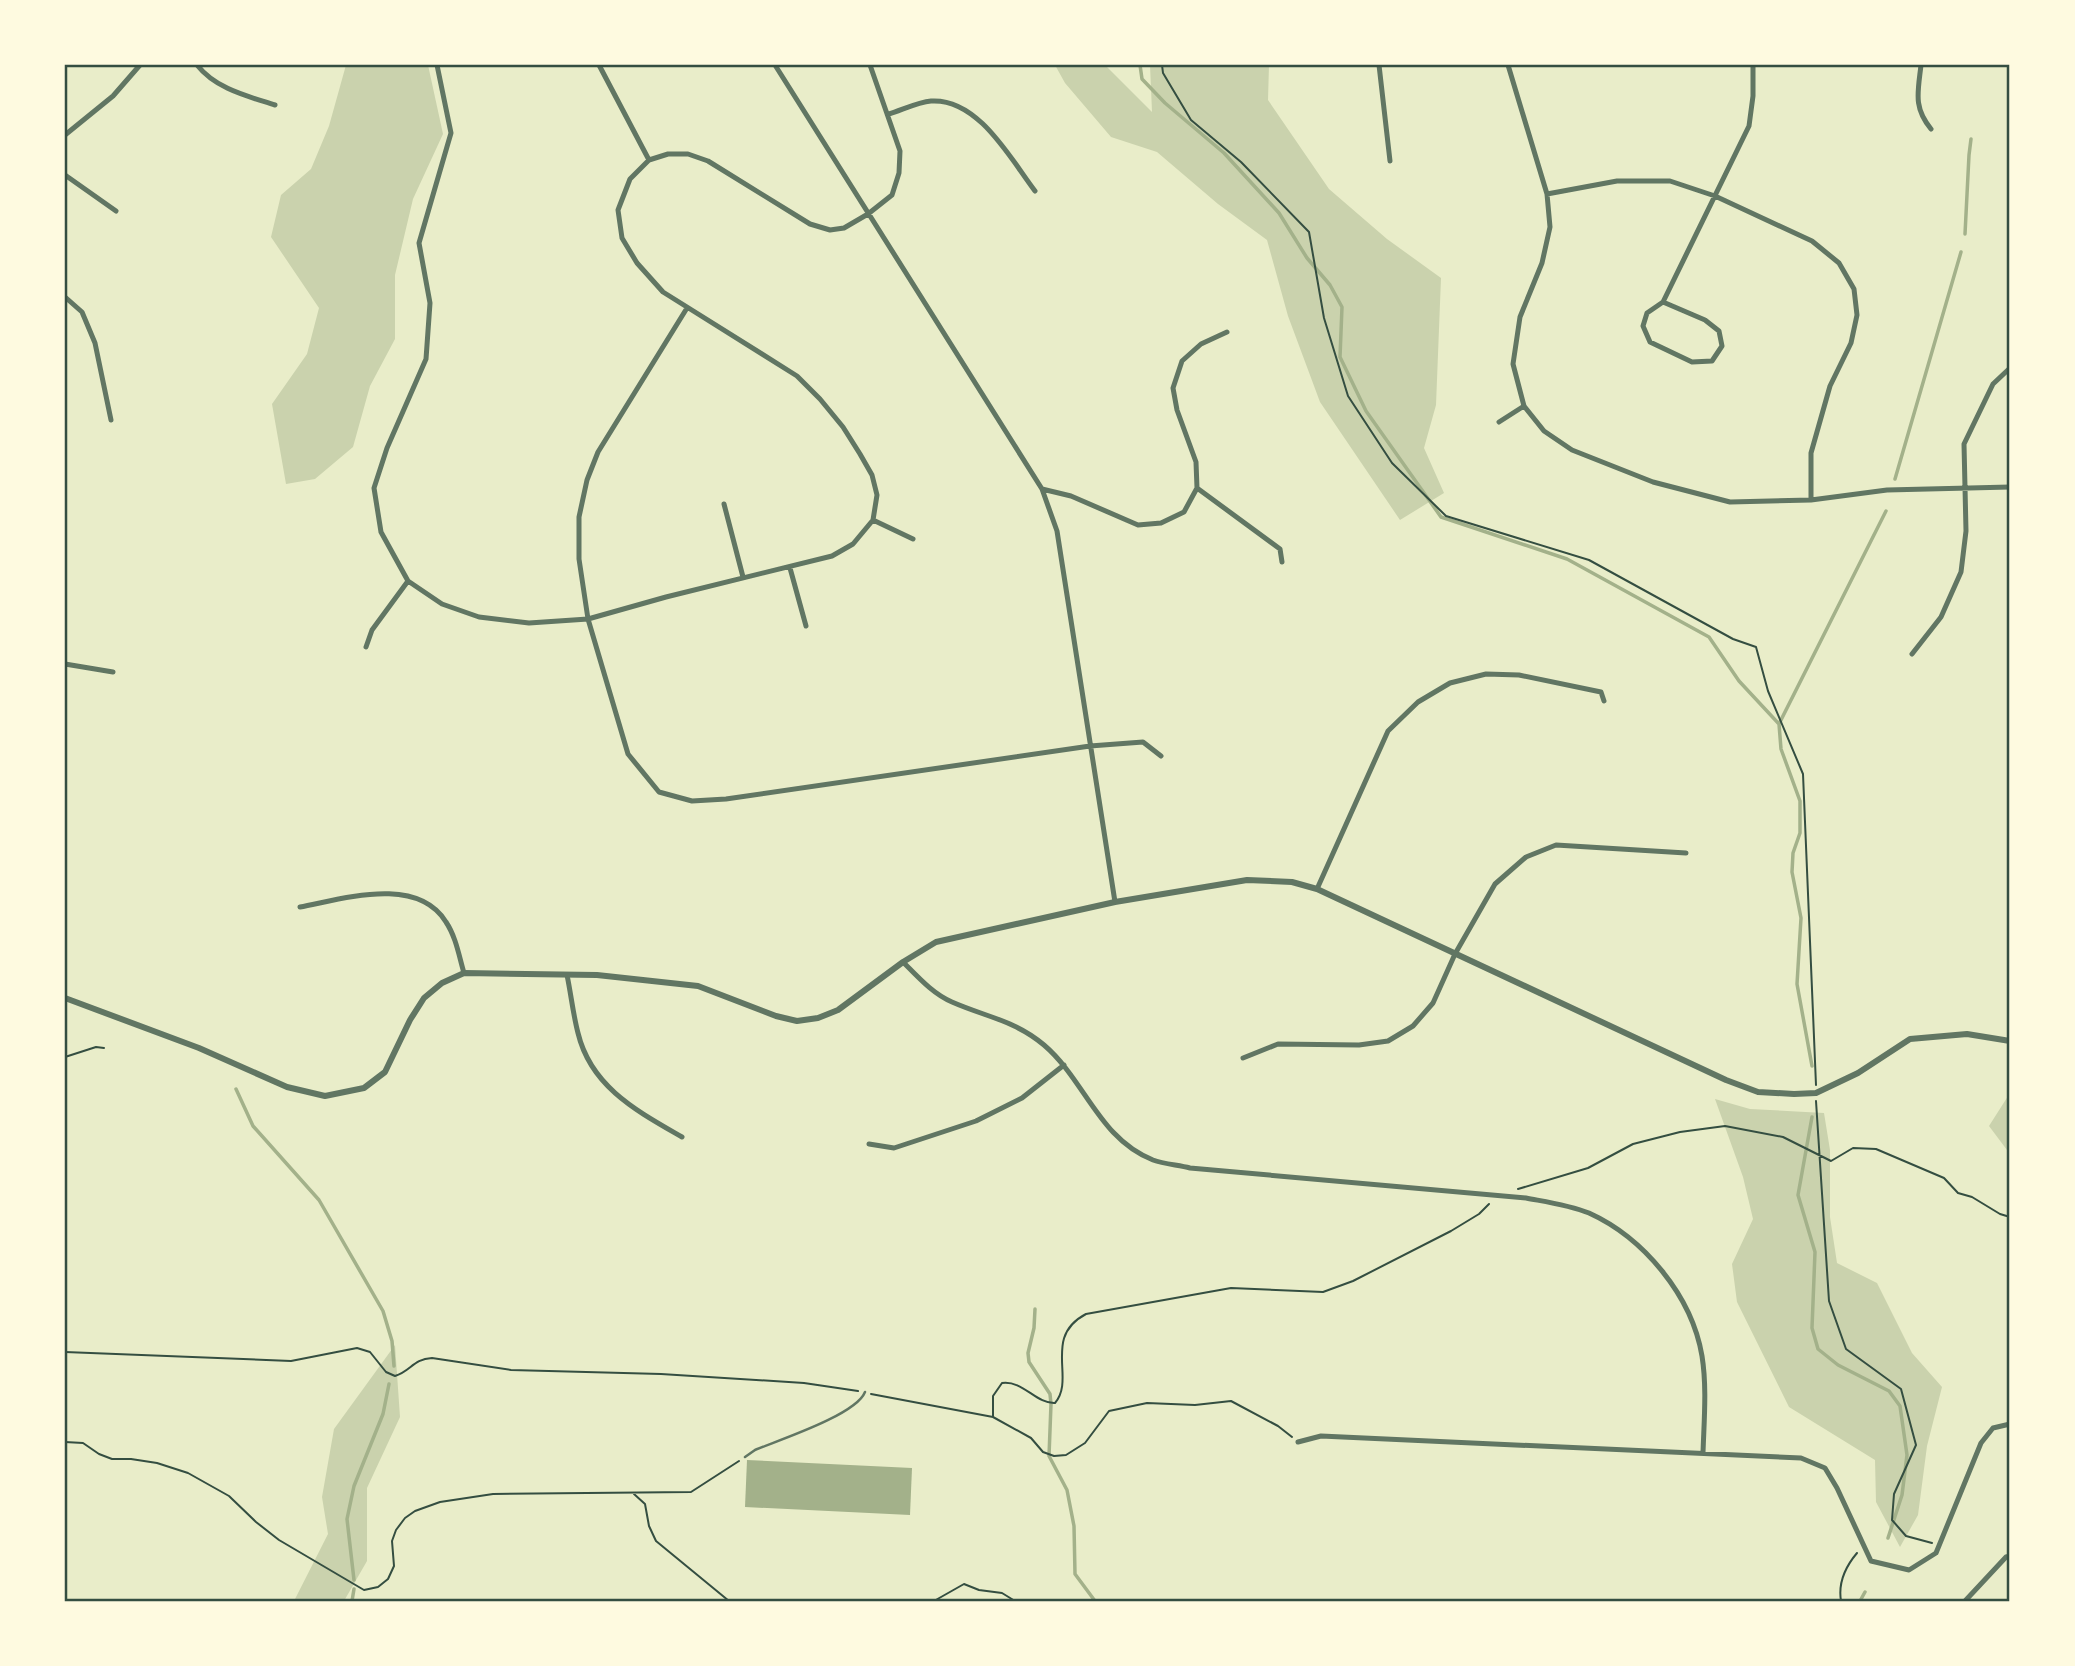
<svg xmlns="http://www.w3.org/2000/svg" width="2075" height="1666" viewBox="0 0 2075 1666" font-family="Jost,sans-serif">
	<rect width="100%" height="100%" fill="#e9edc9"/>
	<path fill="#cad2ad" d="M346 65H428L443 134 413 199 395 275V339L370 386 353 447 315 479 286 484 272 404 307 354 319 308 271 237 281 195 311 169 329 126Z
		M1055 65H1105L1152 112 1150 65H1269L1268 100 1329 189 1387 239 1441 278 1436 405 1424 448 1444 493 1400 520 1320 402 1288 316 1267 240 1218 204 1157 152 1111 137 1065 83Z
		M2010 1093V1154L1989 1126Z
		M1715 1099 1750 1109 1824 1113 1830 1150V1217L1837 1263 1877 1283 1912 1353 1942 1387 1927 1446 1918 1515 1900 1547 1876 1502 1875 1460 1789 1407 1737 1302 1732 1264 1753 1219 1743 1177Z
		M395 1345 400 1417 367 1488V1561L344 1601H294L328 1534 322 1497 334 1429Z"/>
	<path fill="#a3b18a" d="M747 1460 912 1468 910 1515 745 1507Z"/>
	<g fill="none" stroke-linecap="round" stroke-linejoin="round">
		<path stroke="#a3b18a" stroke-width="3.5" d="M1140 65 1142 79 1165 103 1224 153 1279 213 1307 258 1330 285 1342 307 1340 357 1366 411 1441 517 1567 559 1709 637 1739 681 1779 724
			M1965 234 1969 155 1971 139
			M1895 479 1961 252
			M1812 1066 1797 984 1801 918 1792 872 1793 853 1800 833V801L1781 749 1779 724 1886 511
			M236 1089 253 1126 319 1200 383 1311 392 1341 394 1366
			M1812 1117 1798 1195 1815 1252 1812 1328 1818 1349 1838 1365 1889 1391 1900 1406 1907 1455 1902 1495 1888 1538
			M1035 1309 1034 1328 1028 1353 1029 1362 1050 1394 1051 1404 1049 1456 1067 1490 1074 1526 1075 1574 1095 1601
			M354 1580 347 1519 354 1486 383 1414 389 1384
			M352 1601 354 1589
			M1860 1601 1865 1592"/>
		<path stroke="#344e41" stroke-width="2" d="M1162 65 1163 73 1191 120 1241 162 1309 232 1324 318 1348 396 1392 463 1446 516 1589 560 1733 639 1756 647 1768 691 1803 774 1816 1085
			M65 1057 96 1047 104 1048
			M1816 1101 1829 1301 1846 1349 1901 1389 1916 1445 1894 1494 1892 1520 1906 1536 1932 1543
			M1518 1189 1588 1168 1633 1144 1680 1132 1725 1126 1783 1137 1831 1161 1853 1148 1876 1149 1944 1178 1958 1193 1972 1197 2000 1214 2010 1217
			M65 1352 291 1361 357 1348 370 1352 386 1372 395 1376C411 1371 413 1359 432 1358L511 1370 661 1374 804 1383 858 1391
			M871 1394 993 1417 1031 1438 1043 1452 1054 1456 1066 1455 1085 1443 1109 1411 1147 1403 1195 1405 1231 1401 1278 1426 1292 1437
			M993 1416V1396L1002 1383C1023 1380 1036 1404 1055 1403 1076 1379 1042 1337 1086 1314L1231 1288 1323 1292 1353 1281 1451 1231 1479 1214 1489 1204
			M65 1442 83 1443 99 1454 112 1459H131L157 1463 188 1473 229 1496 256 1522 279 1540 364 1590 378 1587 388 1579 394 1566 392 1541 396 1530 405 1518 415 1511 440 1502 493 1494 691 1492 739 1461
			M634 1494 645 1504 649 1526 656 1541 729 1601
			M934 1601 964 1584 979 1590 1002 1593 1015 1601
			M1841 1601C1838 1583 1846 1566 1857 1553"/>
		<path stroke="#617663" stroke-width="2.5" d="M745 1457 755 1450C779 1440 856 1415 865 1392"/>
		<path stroke="#617663" stroke-width="5" d="M197 65C216 89 247 96 275 105
			M437 65 451 133 419 243 430 303 426 359 387 448 374 488 381 532 408 581 442 604 479 617 529 623 588 619 666 597 832 556 853 544 873 520 877 495 872 475 860 454 843 427 820 399 797 376 663 292 637 263 622 238 618 210 630 179 649 160 668 154H688L708 161 810 224 830 230 844 228 868 214 892 195 899 173 900 151 870 65
			M599 65 649 160
			M775 65 1042 489 1057 531 1115 902
			M1379 65 1390 161
			M1508 65 1547 194 1550 227 1542 263 1520 317 1513 364 1524 406 1544 431 1572 450 1653 482 1730 502 1811 500 1887 490 2010 487
			M1921 65C1918 92 1913 107 1931 129
			M889 114C902 110 918 102 931 101 978 98 1010 158 1035 191
			M65 135 113 96 140 65
			M65 175 116 211
			M1547 194 1617 181H1670L1715 196 1812 241 1839 263 1854 289 1857 315 1851 343 1830 386 1811 453V500
			M65 297 82 312 95 343 111 420
			M1663 302 1705 320 1719 331 1722 346 1712 361 1692 362 1650 342 1643 326 1647 313 1663 302 1749 126 1753 96V65
			M687 308 598 452 587 480 579 517V559L588 619 628 754 659 792 692 801 726 799 1090 746 1143 742 1161 756
			M1499 422 1524 406
			M1197 488 1280 549 1282 562
			M1042 489 1071 496 1138 525 1161 523 1184 512 1197 488 1196 462 1177 410 1173 388 1182 361 1201 344 1227 332
			M724 504 743 577
			M873 520 913 539
			M790 568 806 626
			M366 647 372 630 408 581
			M1912 654 1941 617 1961 572 1966 531 1964 444 1993 384 2010 368
			M65 664 113 672
			M1317 889 1388 731 1418 702 1450 683 1486 674 1519 675 1601 692 1604 701
			M300 907C343 899 417 875 446 922 456 937 459 956 464 973
			M903 962C918 977 933 994 952 1002 986 1017 1014 1020 1044 1045 1085 1080 1099 1139 1153 1160 1164 1164 1178 1165 1190 1168L1526 1198C1547 1202 1569 1205 1589 1213 1644 1238 1692 1296 1702 1356 1707 1387 1704 1421 1703 1453
			M567 975C571 994 573 1014 578 1033 591 1087 637 1111 682 1137
			M1243 1058 1278 1044 1359 1045 1388 1041 1413 1026 1433 1003 1455 954 1495 884 1526 857 1556 845 1686 853
			M869 1144 894 1148 976 1121 1022 1098 1064 1065
			M1298 1442 1321 1436 1801 1458 1825 1468 1837 1488 1871 1561 1909 1570 1936 1553 1981 1443 1993 1428 2010 1424
			M1965 1601 2006 1557 2010 1556"/>
		<path stroke="#617663" stroke-width="6" d="M65 998 199 1048 287 1087 325 1096 364 1088 385 1072 410 1020 424 998 442 983 464 973 597 975 698 986 776 1016 797 1021 818 1018 838 1010 903 962 936 942 1115 902 1247 880 1292 882 1317 889 1726 1080 1758 1092 1794 1094 1816 1093 1858 1073 1910 1039 1967 1034 2010 1041"/>
	</g>
	<rect width="2075" height="1666" fill="none" stroke="#fefae0" stroke-width="133"/>
	<rect x="66" y="66" width="1942" height="1534" fill="none" stroke="#344e41" stroke-width="2.5"/>
</svg>
